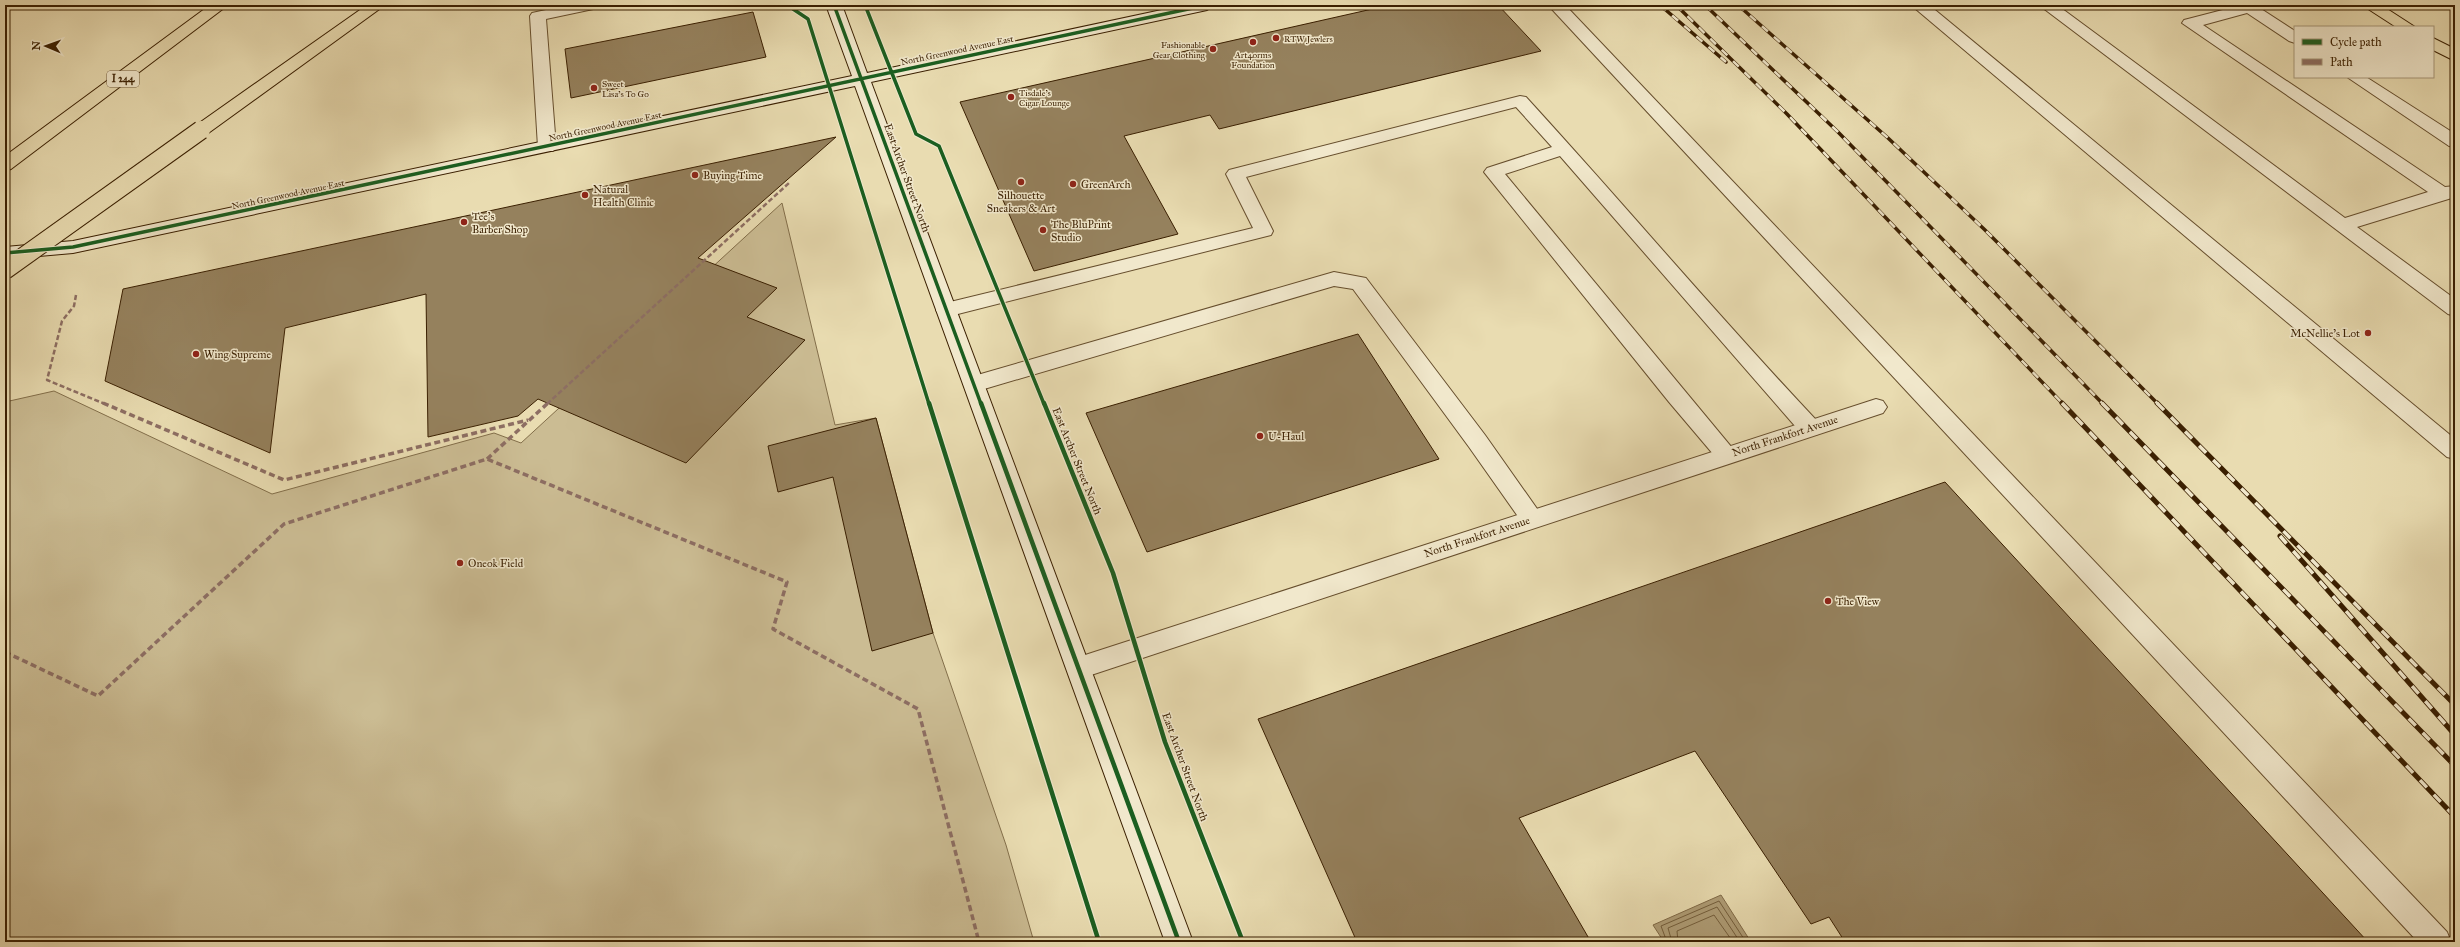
<svg xmlns="http://www.w3.org/2000/svg" width="2460" height="947" viewBox="0 0 2460 947" font-family="'IM FELL Great Primer',serif">
	<rect width="100%" height="100%" fill="#e9dcb1"/>
	<filter id="stains"><feTurbulence type="fractalNoise" baseFrequency=".005" numOctaves="4"/><feColorMatrix values="0 0 0 0 .2 0 0 0 0 .09 0 0 0 0 .02 0 0 0 .5 -.17"/></filter>
	<radialGradient id="worn" r=".72"><stop offset=".6" stop-color="#630" stop-opacity="0"/><stop offset="1" stop-color="#630" stop-opacity=".3"/></radialGradient>
	<path fill="#cbbc93" stroke="#826e4a" d="M782 203 835 425 876 418 933 633 1006 845 1034 942H5V402L54 391 272 494 494 433 521 443Z"/>
	<path fill="#ae9c75" stroke="#806a47" d="M1721 895 1751 942H1664L1653 925Z"/>
	<g fill="none" stroke-linecap="round" stroke-linejoin="round">
		<path stroke="#745e3b" stroke-width="1" d="M1667 942 1661 926 1719 901 1746 942
			M1672 942 1668 928 1717 907 1740 942
			M1678 942 1677 931 1714 915 1733 942"/>
	</g>
	<path fill="#95815d" stroke="#3a1f01" d="M1390 5H1498L1541 51 1219 129 1210 115 1124 136 1178 234 1034 271 960 102Z
		M753 12 766 57 571 98 565 49Z
		M836 137 698 258 777 288 747 317 805 340 686 463 538 399 518 416 428 437 426 294 285 328 270 453 105 381 123 289Z
		M1358 334 1439 459 1147 552 1086 413Z
		M876 418 933 633 872 651 833 477 778 492 768 446Z
		M1945 482 2368 942H1845L1829 917 1811 924 1695 751 1519 818 1591 942H1357L1258 719Z"/>
	<g fill="none" stroke-linecap="round" stroke-linejoin="round">
		<defs>
			<path id="lane" d="M569 5H600L598 8 546 19 556 147 553 151H541L538 147 530 16 532 13Z
				M1548 5H1565L2447 932 2451 942H2418Z
				M1911 5H1929L2455 439V459L2447 457Z
				M2039 5H2057L2345 218 2428 192 2182 23 2184 20 2242 5H2255L2295 31V43L2289 41 2247 13 2203 25 2445 187 2455 186V197L2357 227 2455 299V316L2448 314Z
				M2347 77H2366L2455 134V147L2449 146Z
				M1520 96 1526 97C1624 204 1718 316 1818 422L1821 428 1818 434 1810 436 1802 434 1560 156 1505 174 1738 455 1735 461 1727 463 1719 461 1669 402 1484 172 1487 168 1552 147 1516 107 1246 177 1273 231 1271 235 946 317 939 315 936 310 939 305 946 303 1253 228 1226 174 1229 170Z
				M1334 272 1366 278 1485 435 1540 513 1543 519 1540 525 1532 528 1524 525 1469 447 1353 289 1334 286 974 392 967 389 964 384 967 379 974 376Z"/>
			<path id="street" d="M1876 399 1883 401 1887 407 1883 413 1079 679 1070 676 1067 668 1070 660 1079 657Z"/>
			<path id="secondary" d="M826 5H842L867 73 1185 5H1215L1207 10 871 82 1193 942H1165L855 86 73 253 5 259V247L73 241 852 76Z"/>
			<path id="primary" d="M2362 5H2381L2415 27H2396Z
				M2433 38 2455 49V61L2433 50Z"/>
			<path id="highway" d="M210 5H228L11 169 5 171V156Z
				M367 5H385L207 134H195L192 130 195 126Z"/>
		</defs>
		<use href="#lane" stroke="#664e2d" stroke-width="2"/>
		<use href="#street" stroke="#664e2d" stroke-width="2"/>
		<use href="#secondary" stroke="#3a1f01" stroke-width="2"/>
		<use href="#primary" stroke="#3a1f01" stroke-width="2"/>
		<use href="#highway" stroke="#3a1f01" stroke-width="2"/>
		<use href="#lane" fill="#f1e8cc" fill-rule="evenodd"/>
		<use href="#street" fill="#f1e8cc" fill-rule="evenodd"/>
		<use href="#secondary" fill="#f1e8cc" fill-rule="evenodd"/>
		<use href="#primary" fill="#e9dcb1" fill-rule="evenodd"/>
		<use href="#highway" fill="#e9dcb1" fill-rule="evenodd"/>
		<defs>
			<path id="rail-far1" d="M1660 5 1726 62
				M1676 5 1787 114 2063 404
				M1705 5 1838 132 2103 404
				M1738 5 1888 138 1985 230 2158 404"/>
			<path id="rail" d="M2062 403 2455 817
				M2102 403 2455 766
				M2157 403 2455 705
				M2280 536 2455 735"/>
		</defs>
		<use href="#rail-far1" stroke="#3a1f01" stroke-width="3.5"/>
		<use href="#rail" stroke="#3a1f01" stroke-width="5"/>
		<use href="#rail-far1" stroke="#f1e8cc" stroke-width="2.5" stroke-dasharray="8" stroke-linecap="butt"/>
		<use href="#rail" stroke="#f1e8cc" stroke-width="3.5" stroke-dasharray="10" stroke-linecap="butt"/>
		<defs>
			<path id="highway-bridge" d="M5 270 201 130"/>
		</defs>
		<use href="#highway-bridge" stroke="#3a1f01" stroke-width="20" stroke-linecap="butt"/>
		<use href="#highway-bridge" stroke="#e9dcb1" stroke-width="18"/>
		<path stroke="#8d6e63" stroke-width="2.5" stroke-dasharray="5 2.5" stroke-linecap="butt" d="M76 295 74 306 62 321 47 380 105 404
			M547 404 789 183"/>
		<path stroke="#8d6e63" stroke-width="3.5" stroke-dasharray="6 3.5" stroke-linecap="butt" d="M103 403 284 480 528 420
			M487 459 548 403
			M5 652 98 696 284 524 487 459 787 582 773 629 918 709 979 942"/>
		<defs>
			<path id="cycleway-far1" d="M791 5 793 9 808 19 929 404
				M834 5 981 404
				M868 5 867 10 916 134 939 146 1044 404
				M5 253 73 247 1207 5"/>
			<path id="cycleway" d="M929 403 1099 942
				M981 403 1179 942
				M1044 403 1113 573 1165 742 1243 942"/>
		</defs>
		<use href="#cycleway-far1" stroke="#f1e8cc" stroke-width="5.5"/>
		<use href="#cycleway" stroke="#f1e8cc" stroke-width="7"/>
		<use href="#cycleway-far1" stroke="#1b5e20" stroke-width="3.5"/>
		<use href="#cycleway" stroke="#1b5e20" stroke-width="4.5"/>
	</g>
	<g fill="#8f2418" stroke="#f1e8cc" stroke-width="1.5">
		<circle cx="1276" cy="38" r="4"/>
		<circle cx="1253" cy="42" r="4"/>
		<circle cx="1213" cy="49" r="4"/>
		<circle cx="594" cy="88" r="4"/>
		<circle cx="1011" cy="97" r="4"/>
		<circle cx="695" cy="175" r="4"/>
		<circle cx="1021" cy="182" r="4"/>
		<circle cx="1073" cy="184" r="4"/>
		<circle cx="585" cy="195" r="4"/>
		<circle cx="464" cy="222" r="4"/>
		<circle cx="1043" cy="230" r="4"/>
		<circle cx="2368" cy="333" r="4"/>
		<circle cx="196" cy="354" r="4"/>
		<circle cx="1260" cy="436" r="4"/>
		<circle cx="460" cy="563" r="4"/>
		<circle cx="1828" cy="601" r="4"/>
	</g>
	<g text-anchor="middle" dominant-baseline="central" stroke-width="3" stroke-linejoin="round" paint-order="stroke">
		<g font-size="9" fill="#3a1f01" stroke="#f1e8cc" text-anchor="start">
			<text x="1284" y="38">RTW Jewlers</text>
			<text x="1205" y="44" text-anchor="end">Fashionable<tspan x="1205" dy="10">Gear Clothing</tspan></text>
			<text x="1253" y="54" text-anchor="middle">Art4orms<tspan x="1253" dy="10">Foundation</tspan></text>
			<text x="602" y="83">Sweet<tspan x="602" dy="10">Lisa's To Go</tspan></text>
			<text x="1019" y="92">Tisdale's<tspan x="1019" dy="10">Cigar Lounge</tspan></text>
		</g>
		<g font-size="9" fill="#3a1f01" stroke="#f1e8cc">
			<text transform="translate(957 50) rotate(-12)">North Greenwood Avenue East</text>
			<text transform="translate(605 126) rotate(-12)">North Greenwood Avenue East</text>
			<text transform="translate(288 194) rotate(-12)">North Greenwood Avenue East</text>
		</g>
		<rect fill="#f1e8cc" stroke="#715b3e" stroke-width="1" x="107" y="71" width="32" height="16" rx="3"/>
		<g font-size="10" font-weight="bold" fill="#3a1f01">
			<text x="123" y="79">I 244</text>
		</g>
		<g font-size="11" fill="#3a1f01" stroke="#f1e8cc" text-anchor="start">
			<text x="703" y="175">Buying Time</text>
			<text x="1081" y="184">GreenArch</text>
			<text x="593" y="189">Natural<tspan x="593" dy="13">Health Clinic</tspan></text>
			<text x="1021" y="195" text-anchor="middle">Silhouette<tspan x="1021" dy="13">Sneakers &amp; Art</tspan></text>
			<text x="472" y="216">Tee's<tspan x="472" dy="13">Barber Shop</tspan></text>
			<text x="1051" y="224">The BluPrint<tspan x="1051" dy="13">Studio</tspan></text>
			<text x="2360" y="333" text-anchor="end">McNellie's Lot</text>
			<text x="204" y="354">Wing Supreme</text>
			<text x="1268" y="436">U-Haul</text>
			<text x="468" y="563">Oneok Field</text>
			<text x="1836" y="601">The View</text>
		</g>
		<g font-size="11" fill="#3a1f01" stroke="#f1e8cc">
			<text transform="translate(907 178) rotate(70)">East Archer Street North</text>
			<text transform="translate(1785 436) rotate(-18)">North Frankfort Avenue</text>
			<text transform="translate(1077 461) rotate(68)">East Archer Street North</text>
			<text transform="translate(1477 537) rotate(-18)">North Frankfort Avenue</text>
			<text transform="translate(1185 767) rotate(70)">East Archer Street North</text>
		</g>
	</g>
	<rect width="2460" height="947" fill="none" stroke="#e9dcb1" stroke-width="20"/>
	<rect x="6" y="6" width="2448" height="935" fill="none" stroke="#3a1f01" stroke-width="2"/>
	<rect x="10" y="10" width="2440" height="927" fill="none" stroke="#3a1f01"/>
	<rect x="2294" y="26" width="140" height="52" fill="#f1e8cc" stroke="#a8987b"/>
	<rect x="2302" y="39" width="20" height="6" fill="#1b5e20" stroke="#a8987b"/>
	<text x="2330" y="46" font-size="12" fill="#3a1f01">Cycle path</text>
	<rect x="2302" y="59" width="20" height="6" fill="#8d6e63" stroke="#a8987b"/>
	<text x="2330" y="66" font-size="12" fill="#3a1f01">Path</text>
	<g transform="translate(46 46) rotate(272)" stroke="#f1e8cc" stroke-width="3" paint-order="stroke">
	<path d="M0-3L7 15L0 10L-7 15Z" fill="#3a1f01"/>
	<text y="-6" font-size="11" font-weight="bold" text-anchor="middle" fill="#3a1f01">N</text>
	</g>
	<rect width="100%" height="100%" filter="url(#stains)"/>
	<rect width="100%" height="100%" fill="url(#worn)"/>
</svg>
